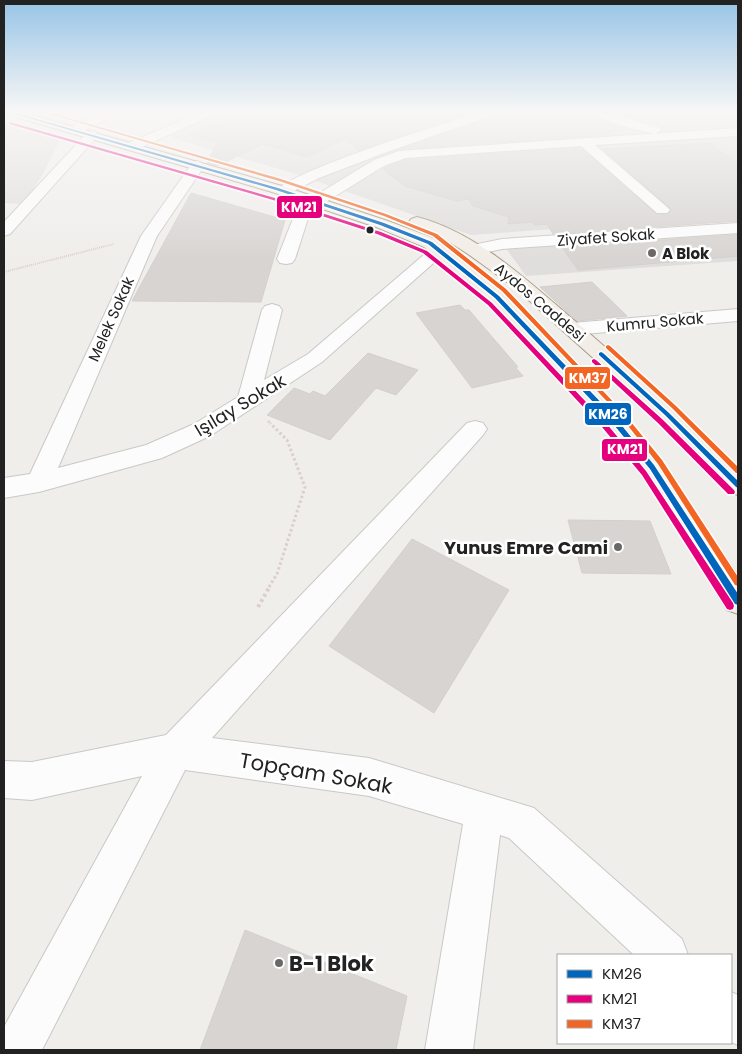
<svg xmlns="http://www.w3.org/2000/svg" width="742" height="1054" viewBox="0 0 742 1054" font-family="Poppins,sans-serif">
	<rect width="100%" height="100%" fill="#f0eeeb"/>
	<path fill="#dfdedc" d="M218 113H738V216L471 235 296 174 172 138 173 132Z
		M12 122 61 135V138L43 174 23 204 4 203V124Z
		M738 231V261L526 276 505 247Z"/>
	<path fill="#d7d4d2" stroke="#d3d0cc" d="M244 113H472L359 150 345 139 307 157 263 144 217 166 207 163 217 142 190 135Z
		M497 113H589L592 117 621 128 606 135 401 149 494 117Z
		M614 113H651L638 119Z
		M710 143 738 164V221L553 234 547 224 535 225 532 222 508 224 509 217 473 206 468 199 457 201 405 186 383 169 406 160 580 148 574 151 583 150 656 214 667 215 671 211V209L603 149Z
		M191 193 285 220 261 302 132 301Z
		M738 235V256L578 270 562 247Z
		M592 282 627 316 577 321 540 287Z
		M460 305 465 310H469L518 367H515L523 376 472 388 416 313Z
		M368 353 418 370 396 395 376 388 330 440 267 415 294 388 310 394 313 391 325 396Z
		M568 520 650 521 671 574 582 573Z
		M412 539 509 590 434 713 329 646Z
		M245 930 407 996 396 1050H200Z"/>
	<g fill="none" stroke-linecap="round" stroke-linejoin="round">
		<defs>
			<path id="minor" d="M11 113H23L24 114 22 116 4 124V116Z
				M103 113H118L79 133 75 134 69 130 71 127Z
				M199 113H214L212 115 138 149 133 150 127 146 128 143Z
				M478 113H495L493 115 387 152 319 178 288 194H278L276 191C289 172 447 122 478 113Z
				M591 113H608L659 127 661 130 655 134 625 127 593 115Z
				M738 128V136L595 145 667 207 670 210 667 213H657L581 146 406 158 384 166 321 205 312 206 295 259 292 263 286 264 280 263 277 259 302 196 307 195 313 197 374 160 399 151Z
				M92 131 96 132 98 135 96 138 10 234 4 236V222L88 132Z
				M198 161 205 165 157 236 58 468 146 445 194 424 238 397 262 310 265 306 272 304 279 306 282 310 264 380 308 354 433 247H445L447 251 322 362 210 436 162 458 39 492 4 498V478L30 474 141 236 193 162Z
				M738 223V233L502 249 474 255 468 254 466 250 468 246 502 239Z
				M738 309V321L572 335 565 333 562 329 565 325 572 323Z
				M475 421 483 423 487 429 483 435 212 738 369 758 534 808 682 939 688 955H634L509 838 500 835 473 1050H425L463 824 369 796 185 770 42 1050H4V1027L142 776 32 800 4 798V761L32 762 166 735 467 423Z
				M731 992 738 995V1045L731 1042Z"/>
			<path id="major" d="M7 113H25L282 186 388 221 436 239 504 293 620 412 661 461 738 576V614L727 610 643 473 604 424 490 301 424 247 376 227 272 192 9 115Z
				M417 217C475 232 525 278 569 316 627 365 683 417 738 470V495L729 492 621 383 514 287 468 254 446 240 411 225 409 222 411 219Z"/>
		</defs>
		<use href="#minor" stroke="#c9c8c7" stroke-width="2"/>
		<use href="#major" stroke="#a79c86" stroke-width="2"/>
		<path stroke="#dccecd" stroke-width="2" stroke-dasharray="1 1" stroke-linecap="butt" d="M4 272 114 244"/>
		<path stroke="#dccecd" stroke-width="2.5" stroke-dasharray="2 2" stroke-linecap="butt" d="M268 421 271 424"/>
		<path stroke="#dccecd" stroke-width="3" stroke-dasharray="2.5 2.5" stroke-linecap="butt" d="M269 587 277 574 305 487 287 440 270 423"/>
		<path stroke="#dccecd" stroke-width="4" stroke-dasharray="3 3" stroke-linecap="butt" d="M258 607 270 586"/>
		<use href="#minor" fill="#fdfcfc" fill-rule="evenodd"/>
		<use href="#major" fill="#f3ede7" fill-rule="evenodd"/>
		<defs>
			<path id="bus-1" d="M11 113H16L278 188 384 223 432 242 499 296 614 416 654 465 738 594V605L735 604 650 469 610 420 495 298 428 244 380 225 276 190Z
				M601 352 603 353 669 413 738 481V488L736 487 665 415 599 355V353Z"/>
			<path id="bus-2" d="M10 122 275 198 381 232 427 251 492 303 606 423 646 471 733 603 734 606 733 609 730 610 727 609 642 475 602 427 488 305 423 253 377 234 273 200 9 124Z
				M594 359 596 360 662 419 734 490 735 492 734 494H728L658 423 592 362V360Z"/>
			<path id="bus-3" d="M46 113H51L281 179 386 214 437 234 506 289 622 411 662 460 738 577V586L735 585 658 464 618 413 502 291 433 236 384 216 279 181Z
				M608 345 610 346 676 406 738 467V473H736L672 408 606 348V346Z"/>
		</defs>
		<use href="#bus-1" stroke="#fff" stroke-width="3"/>
		<use href="#bus-2" stroke="#fff" stroke-width="3"/>
		<use href="#bus-3" stroke="#fff" stroke-width="3"/>
		<use href="#bus-1" fill="#0065bd" fill-rule="evenodd"/>
		<use href="#bus-2" fill="#e5007d" fill-rule="evenodd"/>
		<use href="#bus-3" fill="#f26522" fill-rule="evenodd"/>
	</g>
	<linearGradient id="sky" x2="0" y2="1"><stop stop-color="#97c4e6"/><stop offset="0.43" stop-color="#f8f7f6"/><stop offset="1" stop-color="#f8f7f6" stop-opacity="0"/></linearGradient>
	<rect width="742" height="260" fill="url(#sky)"/>
	<circle fill="#222" stroke="#fff" stroke-width="2" cx="370" cy="230" r="4.5"/>
	<g fill="#6a6968" stroke="#fff" stroke-width="2">
		<circle cx="652" cy="253" r="5"/>
		<circle cx="618" cy="547" r="5"/>
		<circle cx="279" cy="963" r="5"/>
	</g>
	<g text-anchor="middle" dominant-baseline="central" stroke-width="5" stroke-linejoin="round" paint-order="stroke">
		<g font-size="15" fill="#222" stroke="#fff">
			<text transform="translate(606 237) rotate(-4)">Ziyafet Sokak</text>
			<text transform="translate(540 302) rotate(40)">Aydos Caddesi</text>
			<text transform="translate(111 319) rotate(-66)">Melek Sokak</text>
			<text transform="translate(655 322) rotate(-5)">Kumru Sokak</text>
		</g>
		<g font-size="15" font-weight="bold" fill="#222" stroke="#fff" text-anchor="start">
			<text x="662" y="253">A Blok</text>
		</g>
		<g font-size="18" fill="#222" stroke="#fff">
			<text transform="translate(240 405) rotate(-31)">Işılay Sokak</text>
		</g>
		<g font-size="18" font-weight="bold" fill="#222" stroke="#fff" text-anchor="end">
			<text x="608" y="547">Yunus Emre Cami</text>
		</g>
		<g font-size="21" fill="#222" stroke="#fff">
			<text transform="translate(316 773) rotate(10)">Topçam Sokak</text>
		</g>
		<g font-size="21" font-weight="bold" fill="#222" stroke="#fff" text-anchor="start">
			<text x="289" y="963">B-1 Blok</text>
		</g>
	</g>
	<g stroke="#fff" stroke-width="2">
		<rect x="276" y="195" width="47" height="24" rx="5" fill="#e5007d"/>
		<rect x="564" y="366" width="47" height="24" rx="5" fill="#f26522"/>
		<rect x="584" y="402" width="48" height="24" rx="5" fill="#0065bd"/>
		<rect x="601" y="438" width="47" height="24" rx="5" fill="#e5007d"/>
	</g>
	<g font-size="14" text-anchor="middle" font-weight="bold" fill="#fff">
		<text x="299" y="212">KM21</text>
		<text x="588" y="383">KM37</text>
		<text x="608" y="419">KM26</text>
		<text x="625" y="454">KM21</text>
	</g>
	<rect width="742" height="1054" fill="none" stroke="#222222" stroke-width="10"/>
	<rect x="557" y="954" width="175" height="90" fill="#ffffff" stroke="#a7a7a7"/>
	<rect x="567" y="970" width="25" height="8" fill="#0065bd" stroke="#a7a7a7"/>
	<text x="602" y="979" font-size="15" fill="#222222">KM26</text>
	<rect x="567" y="995" width="25" height="8" fill="#e5007d" stroke="#a7a7a7"/>
	<text x="602" y="1004" font-size="15" fill="#222222">KM21</text>
	<rect x="567" y="1020" width="25" height="8" fill="#f26522" stroke="#a7a7a7"/>
	<text x="602" y="1029" font-size="15" fill="#222222">KM37</text>
</svg>
